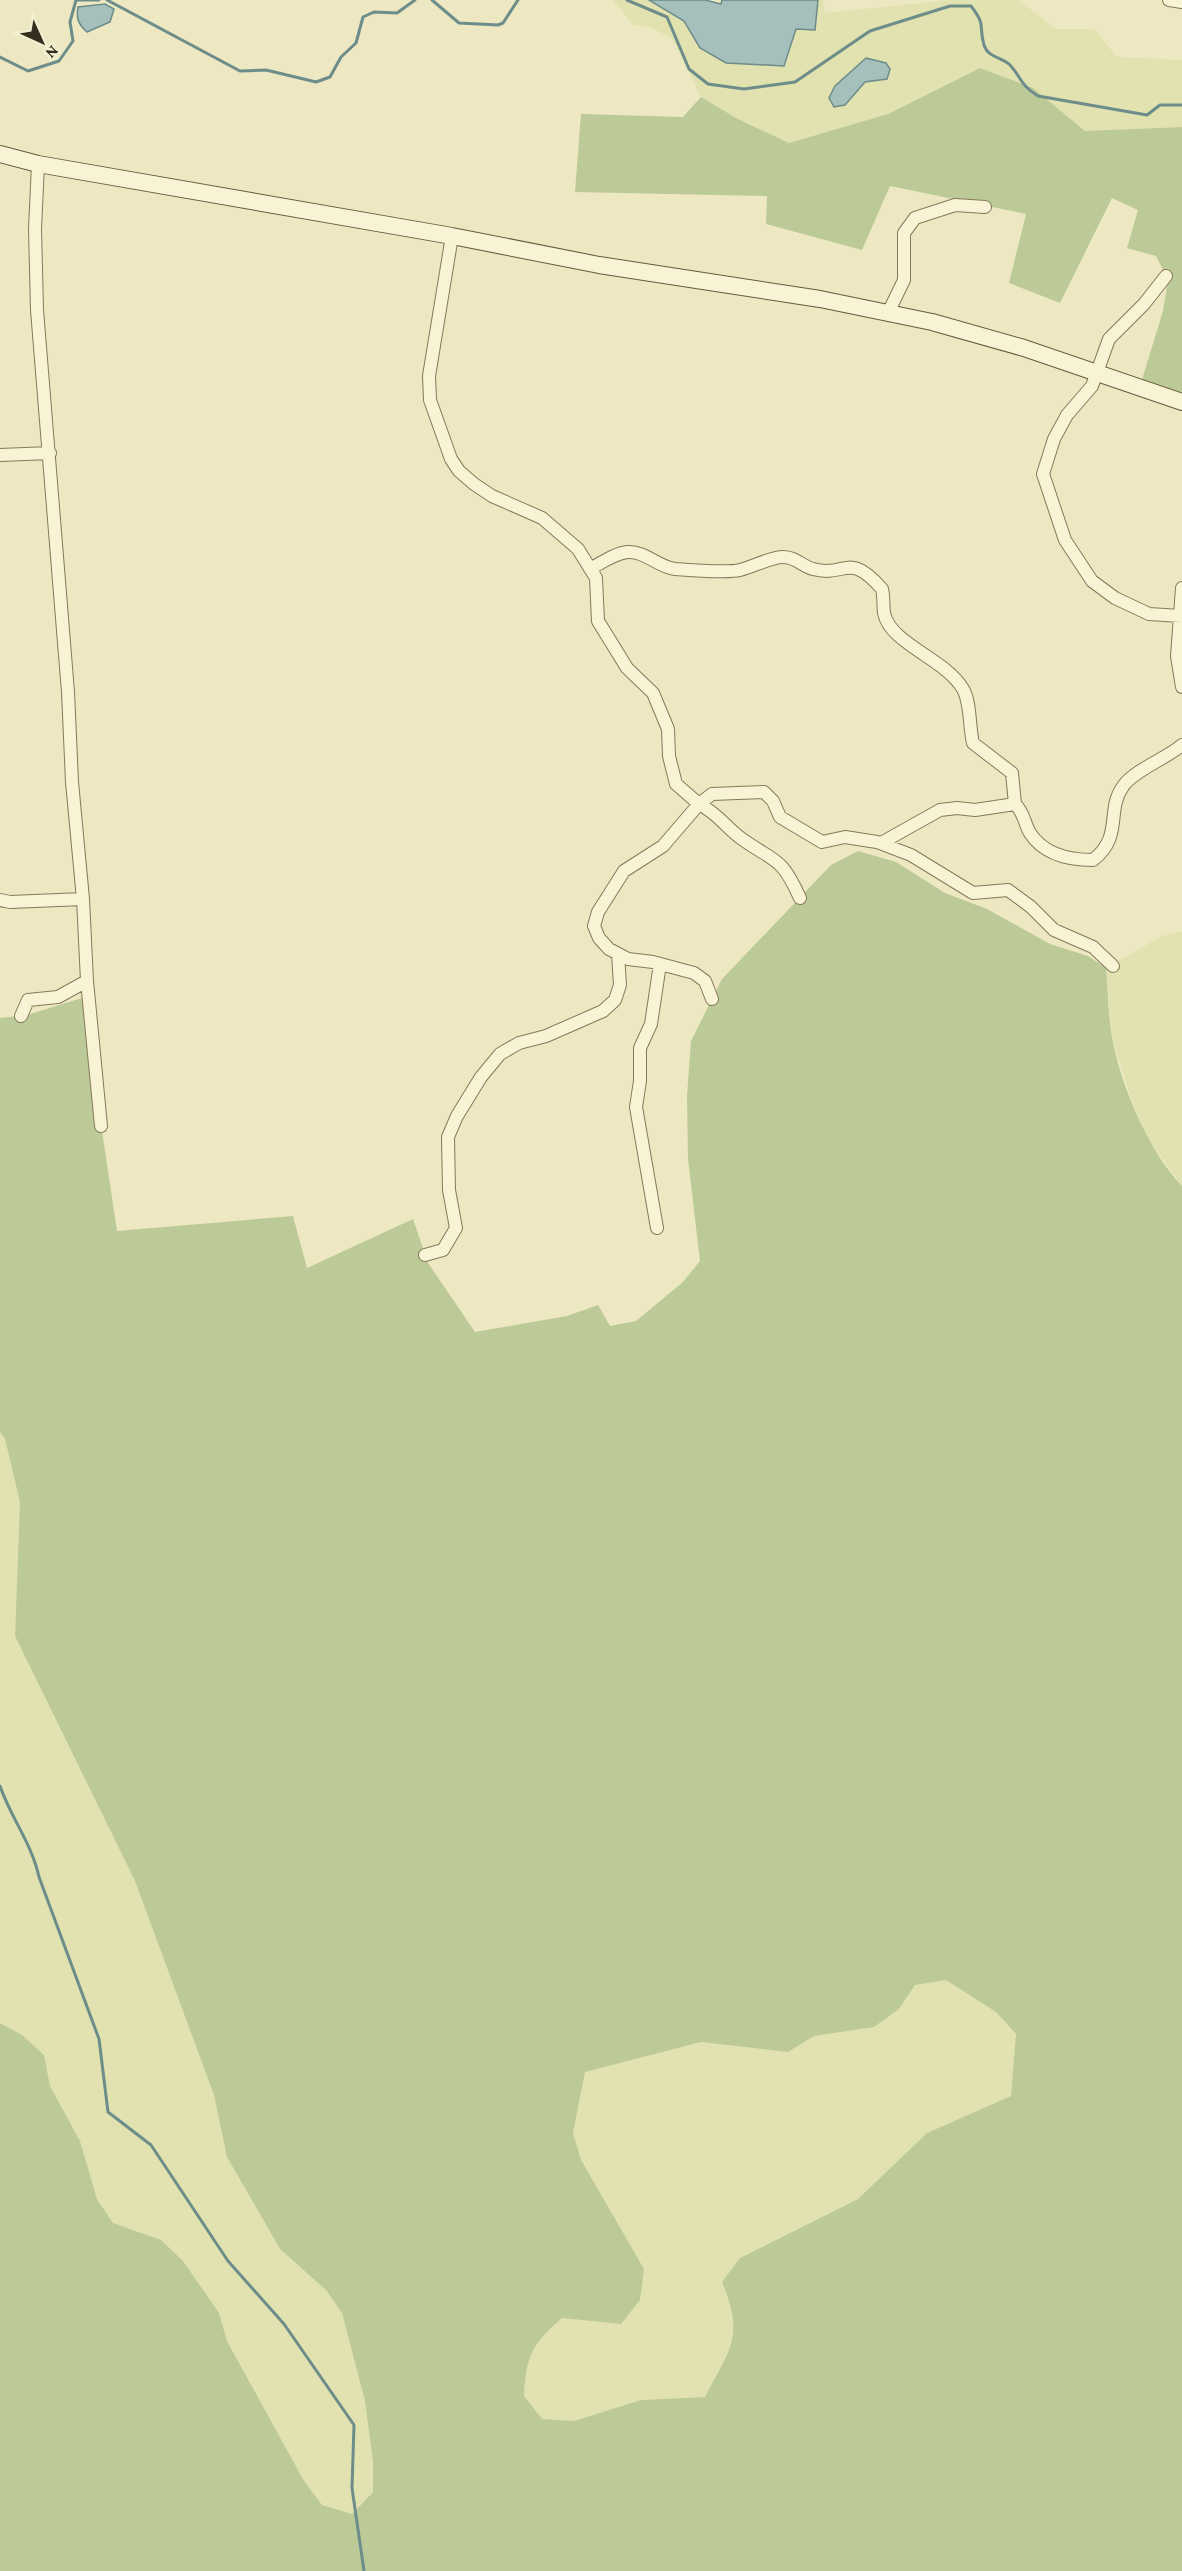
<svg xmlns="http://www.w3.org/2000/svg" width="1182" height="2571" viewBox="0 0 1182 2571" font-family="'Crimson Pro',serif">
	<rect width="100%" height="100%" fill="#ede7c2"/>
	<path fill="#e2e2b0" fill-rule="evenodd" d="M613 0H649L670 11 684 21 700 48 796 29 815 30 818 0H823L825 13 950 0H1019L1055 29H1094L1117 57 1182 60V127L1085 131 1033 88 980 68 888 114 789 143 736 118 701 97 673 40 653 28 633 25ZM874 59 884 80 865 82 855 92Z
		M1182 931V1186L1149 1140 1134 1107 1112 1038 1106 968 1162 936Z
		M0 1432 5 1439 20 1502 15 1636 135 1881 214 2095 227 2157 280 2249 326 2290 342 2313 365 2401 373 2462V2492L352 2514 322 2505 304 2481 227 2341 219 2313 161 2240 113 2223 97 2199 80 2141 50 2086 44 2055 22 2035 0 2023Z
		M946 1980 996 2012 1016 2034 1011 2096 927 2133 858 2199 740 2258 722 2282 733 2309 734 2340 705 2397 641 2400 574 2421 542 2420 524 2396 525 2366 540 2338 562 2318 621 2324 573 2133 585 2072 701 2042 788 2052 814 2036 874 2027 899 2009 915 1985Z"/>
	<path fill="#bcca97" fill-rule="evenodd" d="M980 68 1033 88 1085 131 1182 127V409L1137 396 1163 311 1168 280 1156 256 1127 248 1138 210 1112 198 1060 303 1009 283 1026 214 890 186 862 250 766 224 767 196 575 192 581 114 683 117 701 97 736 118 789 143 888 114Z
		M858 851 896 862 945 893 987 909 1050 944 1088 956 1106 968C1108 991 1108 1015 1112 1037 1120 1084 1149 1152 1182 1186V2571H0V2023L22 2035 44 2055 50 2086 80 2141 97 2199 113 2223 161 2240 183 2261 219 2313 227 2341 304 2481 322 2505 352 2514 373 2492V2462L365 2401 342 2313 326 2290 280 2249 227 2157 214 2095 135 1881 15 1636 20 1502 5 1439 0 1432V1018L27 1015 82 998 117 1231 293 1216 307 1268 413 1219 428 1263 475 1332 567 1316 598 1305 610 1326 636 1321 683 1282 700 1261 688 1159 687 1096 691 1041 722 979 831 865ZM946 1980 996 2012 1016 2034 1011 2096 927 2133 858 2199 740 2258 722 2282C745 2337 730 2348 705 2397L641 2400 574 2421 542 2419 524 2396C526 2356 532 2344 562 2318L621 2324 640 2300 644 2269 581 2160 573 2133 585 2072 701 2042 788 2052 814 2036 874 2027 899 2009 915 1985Z"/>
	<path fill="#a5bfbc" stroke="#6c8d8a" stroke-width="1.5" d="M649 0H705L721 4 722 0H818L815 30 796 29 784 66 726 63 700 48 684 21Z
		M105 4 114 9 110 22 87 32C78 24 76 18 78 7Z
		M866 58 886 63 890 69 887 79 865 82 845 105 834 107 829 98 835 86Z"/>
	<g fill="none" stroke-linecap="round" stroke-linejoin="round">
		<path stroke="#6c8d8a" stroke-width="3" d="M107 0 240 71 266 70 316 82 330 77 341 57 356 43 363 17 374 12 397 13 415 0
			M432 0 459 23 498 25 503 23 518 0
			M627 0 667 17 689 69 708 84 744 89 795 82 870 31 950 6H971C987 27 978 24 984 45 988 58 1002 57 1010 65 1022 78 1020 85 1038 96L1147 115 1160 105H1182
			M0 57 28 71 59 61 73 41 70 22 76 0H99
			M0 1786C11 1818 32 1844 39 1877L99 2039 108 2112 151 2145 228 2261 284 2324 354 2425 352 2488 364 2571"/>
		<defs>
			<path id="minor" d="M1169 0 1182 2
				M38 164 35 229 37 310 68 692 72 782 83 899 87 981 101 1126
				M452 236 429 376 430 400 451 459 459 471 474 484 492 496 542 518 578 549 596 578 598 621 627 668 653 693 668 729 669 756 676 784 699 804 712 794 764 792 773 801 780 817 822 842 845 837 877 842 911 855 973 893 1008 890 1031 907 1054 930 1093 947 1113 966
				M1166 276 1144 304 1109 339 1092 386 1067 415 1054 439 1043 474 1065 540 1092 581 1115 598 1149 614 1181 616
				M888 313 904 280V233L915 218 955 205 985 207
				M0 455 50 453
				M590 569C601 563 615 553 628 552 645 551 658 567 675 569 688 570 728 573 740 570 753 567 770 557 783 557 796 557 802 566 813 569 846 578 848 550 882 589 884 597 883 605 884 613 890 644 946 659 963 689 971 703 969 727 973 743L1012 773 1015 804
				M1182 588 1177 656 1182 687
				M881 843 940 810 957 808 975 810 1015 804C1024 812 1024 823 1030 833 1044 855 1069 860 1093 860 1124 836 1105 809 1124 785 1135 770 1167 758 1182 745
				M0 900 10 902 83 899
				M712 999 705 981 694 973 653 962 628 959 609 949 599 938 594 926 598 912 624 871 663 846 699 804C719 814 726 828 742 839 776 863 781 856 800 898
				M21 1016 28 1000 58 997 87 981
				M657 1228 636 1107 640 1081V1048L651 1024 660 964
				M425 1255 443 1250 456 1228 449 1190 448 1137 457 1116 481 1077 500 1054 519 1043 546 1036 603 1011 615 1000 620 985 618 954"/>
			<path id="secondary" d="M0 154 38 164 452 236 599 265 820 299 932 322 1024 348 1182 402"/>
		</defs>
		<use href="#minor" stroke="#86795a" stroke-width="14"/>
		<use href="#secondary" stroke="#685a3d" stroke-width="18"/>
		<use href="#minor" stroke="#f8f3d5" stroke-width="12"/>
		<use href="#secondary" stroke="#f8f3d5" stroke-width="16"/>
	</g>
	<g transform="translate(42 42) rotate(135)" stroke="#f4f0d2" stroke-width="4.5" paint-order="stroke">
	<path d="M0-4.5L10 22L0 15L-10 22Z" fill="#362e1e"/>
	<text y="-9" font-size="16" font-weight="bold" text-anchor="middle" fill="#362e1e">N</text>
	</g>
</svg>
